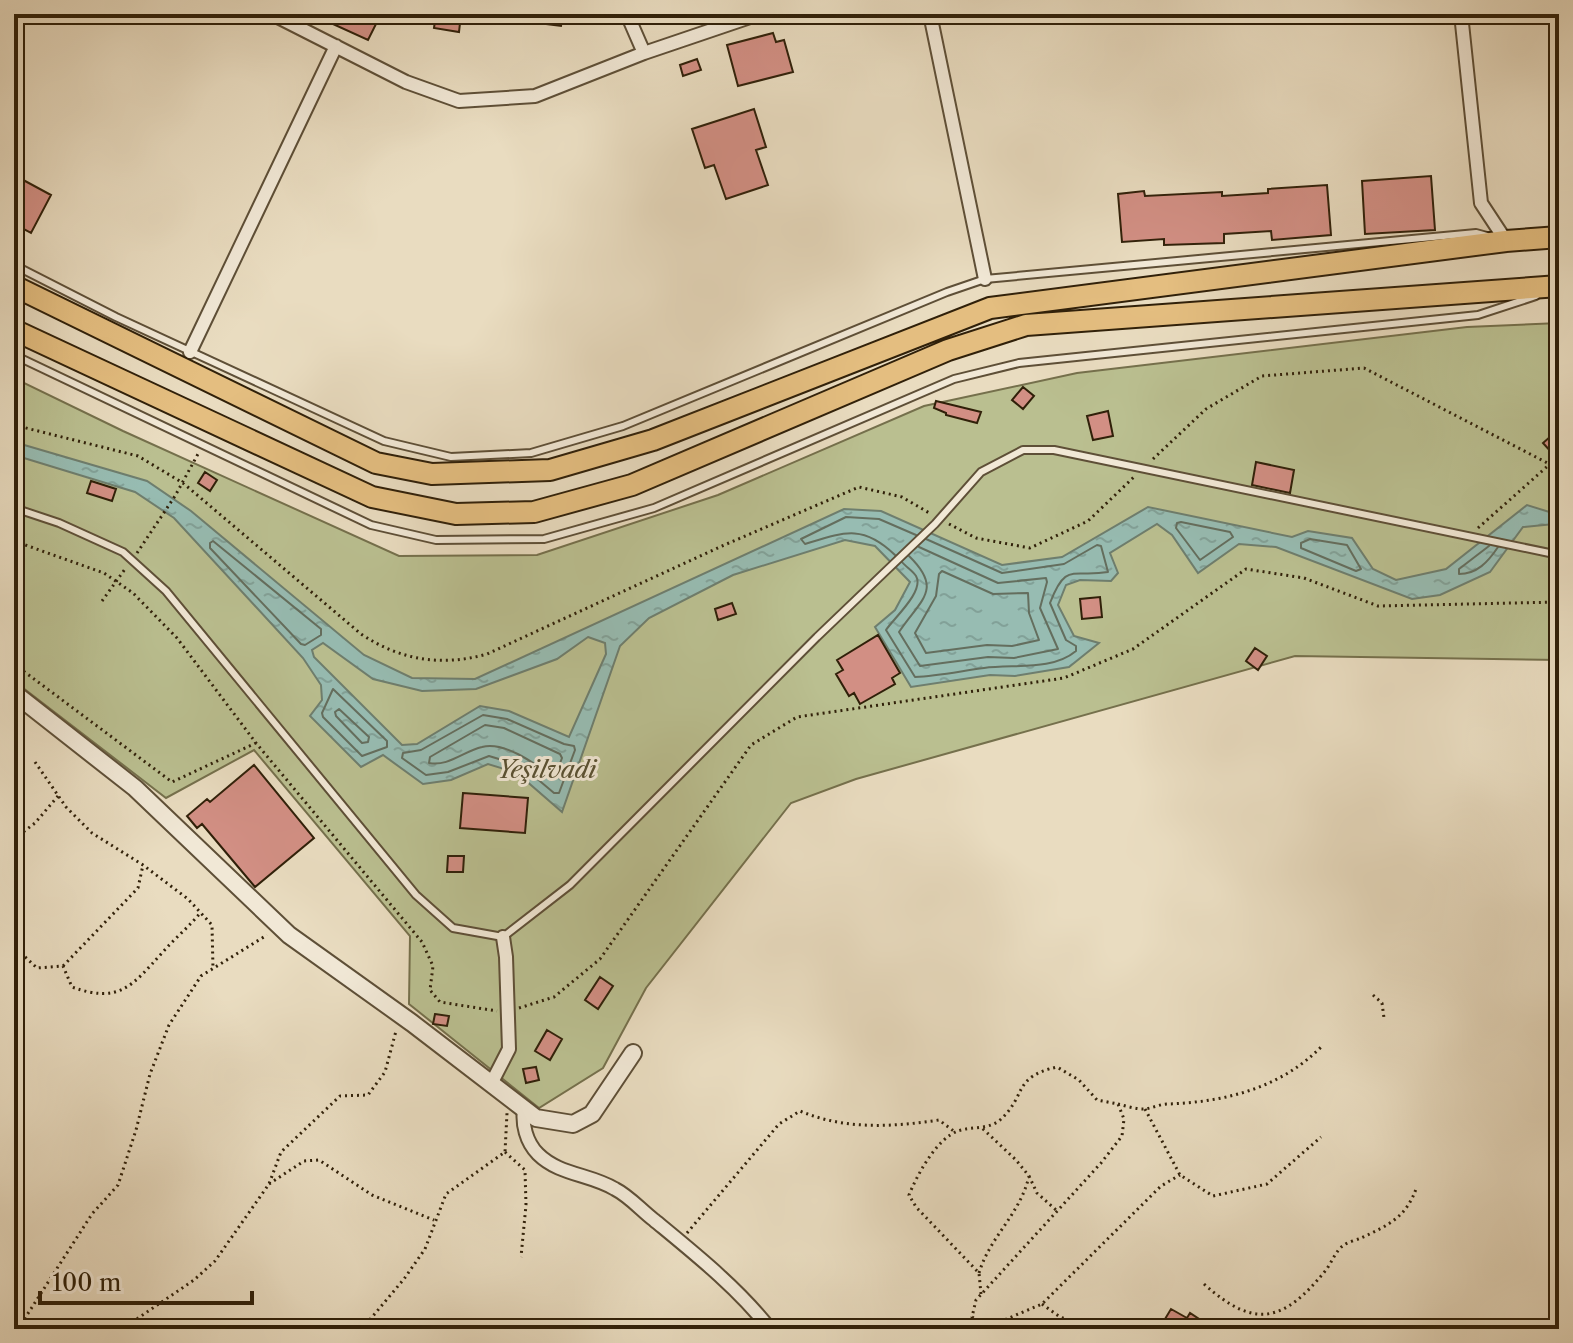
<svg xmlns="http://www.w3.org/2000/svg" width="1573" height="1343" viewBox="0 0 1573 1343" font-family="'Libre Caslon Text',serif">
	<defs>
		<pattern id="water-ripples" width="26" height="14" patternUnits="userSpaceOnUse" patternTransform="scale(2)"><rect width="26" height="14" fill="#97bcb2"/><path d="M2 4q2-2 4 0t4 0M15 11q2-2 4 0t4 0" fill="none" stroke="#82a198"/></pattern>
	</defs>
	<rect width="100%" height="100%" fill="#e9dcc0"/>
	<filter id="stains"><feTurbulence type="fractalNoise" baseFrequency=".0025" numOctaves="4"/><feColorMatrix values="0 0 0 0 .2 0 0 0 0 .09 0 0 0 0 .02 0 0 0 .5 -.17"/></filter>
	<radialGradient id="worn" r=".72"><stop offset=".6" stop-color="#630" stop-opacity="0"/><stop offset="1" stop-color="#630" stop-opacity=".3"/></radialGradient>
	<path fill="#babf90" stroke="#75704c" stroke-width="2" d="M1559 323V660L1295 656 856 779 791 803 646 988 603 1068 539 1108 409 1004 410 936 254 750 166 798 14 681V378L123 431 399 556 537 555 718 495 924 406 1077 373 1467 327Z"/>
	<path fill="url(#water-ripples)" stroke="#6e7e6e" stroke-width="2" fill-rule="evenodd" d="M14 442 147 481 191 511 364 655 412 678 475 679 844 509 881 511 1002 565 1062 557 1148 507 1292 537 1308 531 1352 538 1373 569 1396 580 1446 569 1527 505 1559 515V526L1554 524 1523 527 1490 572 1440 595 1412 599 1276 547 1239 544 1198 573 1172 535 1157 524 1110 553 1118 573 1111 581 1080 580 1066 585 1058 605 1074 636 1099 643 1069 667 1015 676 990 675 911 687 875 627 895 610 910 582 875 546 845 540 733 575 649 618 620 646 562 812 517 773 488 764 451 780 423 784 383 755 361 767 310 716 322 700 321 685 303 658 174 518 135 492 14 455ZM588 637 605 643 606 654 569 737 509 711 480 706 417 744 402 745 314 657 312 650 323 643 373 679 422 691 476 689 557 659Z"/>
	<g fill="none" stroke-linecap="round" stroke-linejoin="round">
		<path stroke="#646e5e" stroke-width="2" d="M1181 522 1230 532 1233 537 1200 560 1176 528 1177 523Z
			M1310 539 1347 545 1361 569 1356 571 1301 548V543Z
			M213 541 321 629V635L305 645 301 644 210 548V543Z
			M1489 546 1459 569V574C1477 574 1488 562 1498 547
			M895 555C863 524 844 532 805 544L801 539 846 517 879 519 916 535
			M909 556C944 590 920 600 899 632L920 666 988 657 1014 658 1058 649 1040 608 1047 582 1046 578 998 583 919 547
			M902 562C906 567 913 571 916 576 925 591 893 619 886 630L915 677C938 676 961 671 984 668 1014 664 1052 671 1076 651V646L1066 640 1050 603C1066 561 1073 578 1108 572L1101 546 1097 545 1064 564 1002 573 926 539
			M942 571 993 594 1028 593 1029 613 1039 640 1012 646 987 645 926 653 915 633 936 596 939 574Z
			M333 689 387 741V747L362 756 323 717 322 713Z
			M339 709 369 737 368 742 362 743 336 716 335 712Z
			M483 715 507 719 564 744 574 746 575 750 559 793H554L522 766 489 756 448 772 426 775 402 758 403 753 421 750Z
			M485 725 504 728 560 754 562 758 556 774 550 775C534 763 504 741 482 747 464 751 448 767 429 763L430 757Z"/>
	</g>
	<path fill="#d28f84" stroke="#302009" stroke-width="2" d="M311 14H381L368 40Z
		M436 14H461L459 32 434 28Z
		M523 14H563L561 26 523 21Z
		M773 33 776 42 784 40 793 72 738 86 727 45Z
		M697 59 701 70 683 76 680 65Z
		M754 109 766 147 756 150 768 185 726 199 714 165 705 168 692 129Z
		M14 175 51 195 31 233 14 224Z
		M1431 176 1435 230 1365 234 1362 181Z
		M1327 185 1331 235 1272 240 1271 231 1224 234V243L1164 245V239L1122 242 1118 194 1144 191 1145 196 1222 192V196L1268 193V189Z
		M1023 387 1034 396 1023 409 1012 400Z
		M936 401 981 412 977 423 946 415V413L934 408Z
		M1108 411 1113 436 1093 440 1087 416Z
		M1559 429V448L1553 454 1543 443Z
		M1256 462 1294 470 1290 493 1252 485Z
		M205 472 217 480 210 491 198 483Z
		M91 481 116 489 112 501 87 493Z
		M1100 597 1102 617 1082 619 1080 599Z
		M732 603 736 614 718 620 715 609Z
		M878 635 900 673 892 678 895 684 860 704 854 693 849 696 836 674 843 670 837 660Z
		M1255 648 1267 656 1258 670 1246 661Z
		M254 765 314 838 255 887 202 824 197 828 187 816 207 799 210 802Z
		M463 793 528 798 525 833 460 828Z
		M448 856H464L463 872H447Z
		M600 977 613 986 598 1009 585 1000Z
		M435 1014 449 1016 447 1026 433 1024Z
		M547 1030 562 1039 550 1060 535 1051Z
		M536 1067 539 1080 526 1083 523 1069Z
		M1171 1309 1187 1318 1190 1313 1202 1321 1200 1326 1204 1329H1159Z"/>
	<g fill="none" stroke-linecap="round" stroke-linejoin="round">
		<defs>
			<path id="service" d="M14 265 116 317 384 441 451 457 531 453 623 426 947 292 985 279 1476 233 1487 236
				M14 355 371 525 436 540 544 539 654 508 954 379 1019 363 1478 315 1536 296
				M14 508 59 523 123 552 166 591 416 895 453 928 503 937 570 885 817 637 935 524 981 472 1023 450H1054L1559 555"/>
			<path id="minor" d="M272 14 406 82 459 101 535 96 644 53
				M627 14 644 53 759 14
				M930 14 985 279
				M1461 14 1481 203 1506 241
				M190 352 336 46
				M491 1084 509 1049 506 957 503 937
				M524 1109C522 1124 526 1142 538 1154 559 1175 590 1174 615 1189 629 1196 641 1210 654 1220 694 1253 738 1288 770 1329"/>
			<path id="tertiary" d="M14 693 135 788 289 935 412 1023 536 1118 573 1124 592 1114 633 1053"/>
			<path id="primary" d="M14 286 376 463 432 474 550 470 653 440 990 308 1506 241 1559 237
				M14 330 372 497 456 514 534 512 632 485 948 350 1026 325 1559 286"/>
		</defs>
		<use href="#service" stroke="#5e4f37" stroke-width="10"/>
		<use href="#minor" stroke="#5e4f37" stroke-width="16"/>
		<use href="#tertiary" stroke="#5e4f37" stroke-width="20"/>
		<use href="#primary" stroke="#302009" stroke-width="24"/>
		<path stroke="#302009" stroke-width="3" stroke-dasharray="2 4" stroke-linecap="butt" d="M14 425 138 456 183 483 361 634C400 660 441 667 487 654L722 546 859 487 902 497 931 514
			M1153 459 1206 409 1262 376 1364 368 1559 469
			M949 524 976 538 1030 548 1088 521 1136 475
			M1478 528 1550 464
			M14 541 104 573 133 593 177 638 256 743 422 942 433 966 430 990 440 1002 497 1011
			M137 553 175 496 198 454
			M102 601 125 569
			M14 664 172 782 256 743
			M35 762 66 807 92 833 143 865 188 899 212 925 213 969
			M14 839 35 823 58 796
			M14 936 22 954 37 968 63 966 72 987C119 1004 132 986 162 953 174 939 189 927 201 912
			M63 966 138 888 143 865
			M1373 995 1382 1003 1384 1018
			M519 1008 554 997 600 959 751 745 797 717 1064 678 1133 649 1246 569 1304 578 1378 606 1559 602
			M1118 1104C1126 1106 1135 1109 1143 1109 1151 1109 1159 1104 1168 1104 1225 1102 1282 1088 1323 1045
			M1145 1109 1180 1175 1213 1196 1267 1184 1321 1137
			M505 1152 525 1170 526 1205 521 1257
			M1029 1176 1037 1193 1056 1210
			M269 1184 304 1161 319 1160 372 1195 434 1220
			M687 1233 779 1124 800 1111C845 1130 892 1127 939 1120L955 1132
			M979 1273C990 1236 1020 1215 1029 1176L1016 1160 982 1128
			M1204 1284C1255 1330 1284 1322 1326 1270 1332 1262 1336 1250 1344 1245 1348 1242 1356 1240 1361 1238 1389 1225 1407 1217 1417 1186
			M981 1294 979 1273 916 1207 909 1195C917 1175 937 1138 958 1131 972 1126 988 1130 1000 1120 1027 1096 1012 1077 1057 1067L1079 1080 1097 1100 1118 1104 1124 1119 1122 1136 1101 1163 976 1300 972 1317 986 1326
			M1042 1304 1060 1317 1096 1329
			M18 1329 92 1214 118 1185 136 1130 150 1074 169 1025 201 976 267 935
			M122 1329 194 1280 215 1261 269 1184 281 1152 340 1096 368 1095 385 1072 396 1031
			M362 1329 404 1279 425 1249 446 1194 505 1152 507 1113
			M983 1329 1042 1304 1161 1186 1180 1175"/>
		<use href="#service" stroke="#f1e8d6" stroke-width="6"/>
		<use href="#minor" stroke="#f1e8d6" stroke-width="12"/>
		<use href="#tertiary" stroke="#f1e8d6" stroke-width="16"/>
		<use href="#primary" stroke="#e4be80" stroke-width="20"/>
	</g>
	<g text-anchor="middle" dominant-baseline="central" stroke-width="6" stroke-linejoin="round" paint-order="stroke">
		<g font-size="24" font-style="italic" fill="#595032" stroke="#f1e8d6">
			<text x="547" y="769">Yeşilvadi</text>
		</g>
	</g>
	<rect width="1573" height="1343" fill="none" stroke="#e9dcc0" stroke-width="48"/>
	<rect x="16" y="16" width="1541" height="1311" fill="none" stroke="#302009" stroke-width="4"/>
	<rect x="24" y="24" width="1525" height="1295" fill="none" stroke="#302009" stroke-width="2"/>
	<path d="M40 1291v12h212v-12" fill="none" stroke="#302009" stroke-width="4"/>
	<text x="52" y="1291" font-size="24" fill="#302009" stroke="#f1e8d6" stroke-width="6" paint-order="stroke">100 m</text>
	<rect width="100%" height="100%" filter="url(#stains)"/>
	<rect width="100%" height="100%" fill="url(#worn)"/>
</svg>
